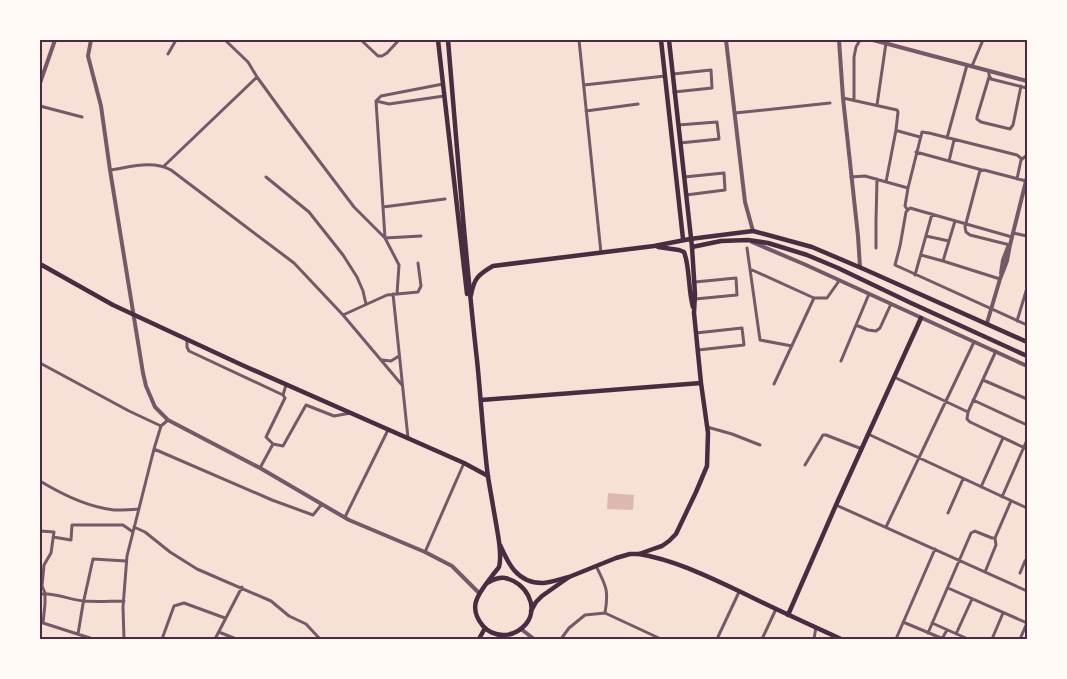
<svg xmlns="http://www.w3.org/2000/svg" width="1067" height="679" viewBox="0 0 1067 679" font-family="'Asap Condensed',sans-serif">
	<rect width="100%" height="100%" fill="#f7e1d7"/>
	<path fill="#dcb8b0" d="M608 493 634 495 633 510 607 509Z"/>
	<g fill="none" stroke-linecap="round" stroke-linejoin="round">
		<path stroke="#755966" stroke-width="3" d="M225 40 248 62 257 77
			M361 40 378 56H382L387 53 399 40
			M579 40 601 253
			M168 54 176 40
			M972 66 983 40
			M989 71V75L991 79 1027 88
			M673 74 711 70 712 88 674 92
			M989 77 977 117V119L981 122 1010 129 1013 125 1021 86
			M584 85 665 76
			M843 98 897 110 898 112 896 130 898 131 920 137
			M854 100V57L856 47 860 40
			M376 101 389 104 444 96
			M877 105 886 43
			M40 106 82 117
			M586 111 638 104
			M735 113 830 103
			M678 125 717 122 719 139 680 143
			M947 138 967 65
			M916 152 982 170
			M949 161 954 140
			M164 166 257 77 286 117 354 207 385 238 376 101 381 96 443 84
			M110 170C131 167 152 160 171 170L294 263 343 315 402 385
			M266 177 309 212 343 255 357 277 363 291 366 304
			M684 177 724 173 725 190 686 195
			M851 177 865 176 908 188 922 132 929 133 1017 155 1022 159
			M1017 179 1021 160 1027 155
			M886 182 896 130
			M383 207 445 199
			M907 209 905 206 908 188
			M1013 233 1027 236
			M926 236 949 241
			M1012 237 910 208 906 212 900 246 895 265 1027 325
			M1010 245 970 235 966 232 965 227 979 174 980 171 984 170 1026 181
			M747 248 760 340 792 346
			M876 248V221L877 179
			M921 255 943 261 1000 279
			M943 261 955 221
			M750 269 814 298
			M915 275 932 214
			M695 282 736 278 737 295 695 299
			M393 294 408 438
			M397 294 399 265 385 238 421 236
			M343 315 387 295 418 292 421 286 418 263
			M1017 321 1027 288
			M856 325 868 330 876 331 880 328 891 304
			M696 333 742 328 744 345 698 350
			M187 340V347L189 351 283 395
			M996 351 968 412 967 419 970 422 1027 449
			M382 360 391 361 399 356
			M841 361 869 294
			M40 363 129 411 161 426 168 420
			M894 377 968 412
			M983 380 1027 399
			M774 384 814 298H827L839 281
			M286 385 283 395 285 398 266 437 273 444 283 446 306 405 334 416 351 413
			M973 400 1027 425
			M707 427 732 434 760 445
			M868 434 1027 508
			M154 449 272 500 313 515 322 504
			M805 465 823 435H826L862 449
			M260 468 273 444
			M40 481C63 495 87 507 114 510 122 510 130 510 138 509
			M981 487 1003 438
			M1002 497 1027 440
			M836 505 1027 591
			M948 513 963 479
			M345 517 388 430
			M134 527 145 532 170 552 197 569 271 601 289 616 306 624 320 639
			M886 527 974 342
			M40 531 54 532 51 553 44 565 42 586 45 593V604L43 623
			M53 537 71 540 72 525H123L133 532
			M425 552 464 463
			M596 566C606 586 609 590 605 613
			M985 572 996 545 995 538
			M1020 573 1025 561 1027 559
			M948 588 1027 623
			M40 594C53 592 70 600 84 601 97 602 111 601 124 601
			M40 622 93 639
			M903 622 941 638 943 637 947 630
			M932 623 968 639
			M219 632 236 639
			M928 633 971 533 975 531 977 532 992 538H995L1011 501
			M78 634 83 604 93 559 126 561
			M956 634 972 599
			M124 639 123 607 127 556 154 449 161 426
			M162 639 174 606 184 603 225 618
			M215 639 242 587
			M561 639 569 628 585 615 605 613 661 639
			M717 639 739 592
			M762 639 776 609
			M814 639 816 627
			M896 639 935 549
			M992 639 1003 613
			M1020 639 1027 623"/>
		<path stroke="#755966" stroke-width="4" d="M91 40 88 56 101 106 110 170 143 373 146 386 155 407 168 420 260 468 349 520 425 552 452 566 479 593
			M726 40 745 202 753 231
			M839 40 843 98 858 236 860 267
			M873 40 1027 81
			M40 83 55 40
			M752 242 806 265 1027 366
			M1001 273 1003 260 1008 247
			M987 323 1000 279 1007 261 1010 245 1027 177
			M521 629 534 639"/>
		<path stroke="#4a2c40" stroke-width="4.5" d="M661 40 683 239
			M658 247 679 250 684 252C690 267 688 290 693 307
			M40 264 113 305 242 365 464 463 488 476
			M471 295C474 278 479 274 493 266L654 246 690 239
			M481 400 701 383
			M531 611 536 602 542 596 569 577 616 558 630 554H639L653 549 662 546 669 541 676 534 696 492 707 466 708 433 701 383 694 313 695 294 692 247 669 40
			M788 615 836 505 921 318"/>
		<path stroke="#4a2c40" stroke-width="4.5" d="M438 40 467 294
			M448 40C457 147 465 254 477 360 481 399 483 438 488 477 491 494 494 512 497 529 499 540 502 556 499 567 497 570 494 573 492 576 480 592 466 606 483 626 487 631 495 635 503 635 511 635 520 631 526 624 540 606 525 582 505 578 498 577 493 580 487 583
			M690 239 753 231 812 247 866 270 1027 342
			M692 247 721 241 748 240 768 243 807 255 838 268 911 303 1027 356
			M500 545C508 563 517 583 542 583 551 583 560 579 569 577
			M639 554C675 560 709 577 743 593 775 609 808 624 841 639
			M479 639 485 628"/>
	</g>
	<rect width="1067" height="679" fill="none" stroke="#fffaf5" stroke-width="82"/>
	<rect x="41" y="41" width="985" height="597" fill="none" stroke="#4a2c40" stroke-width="2"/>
</svg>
